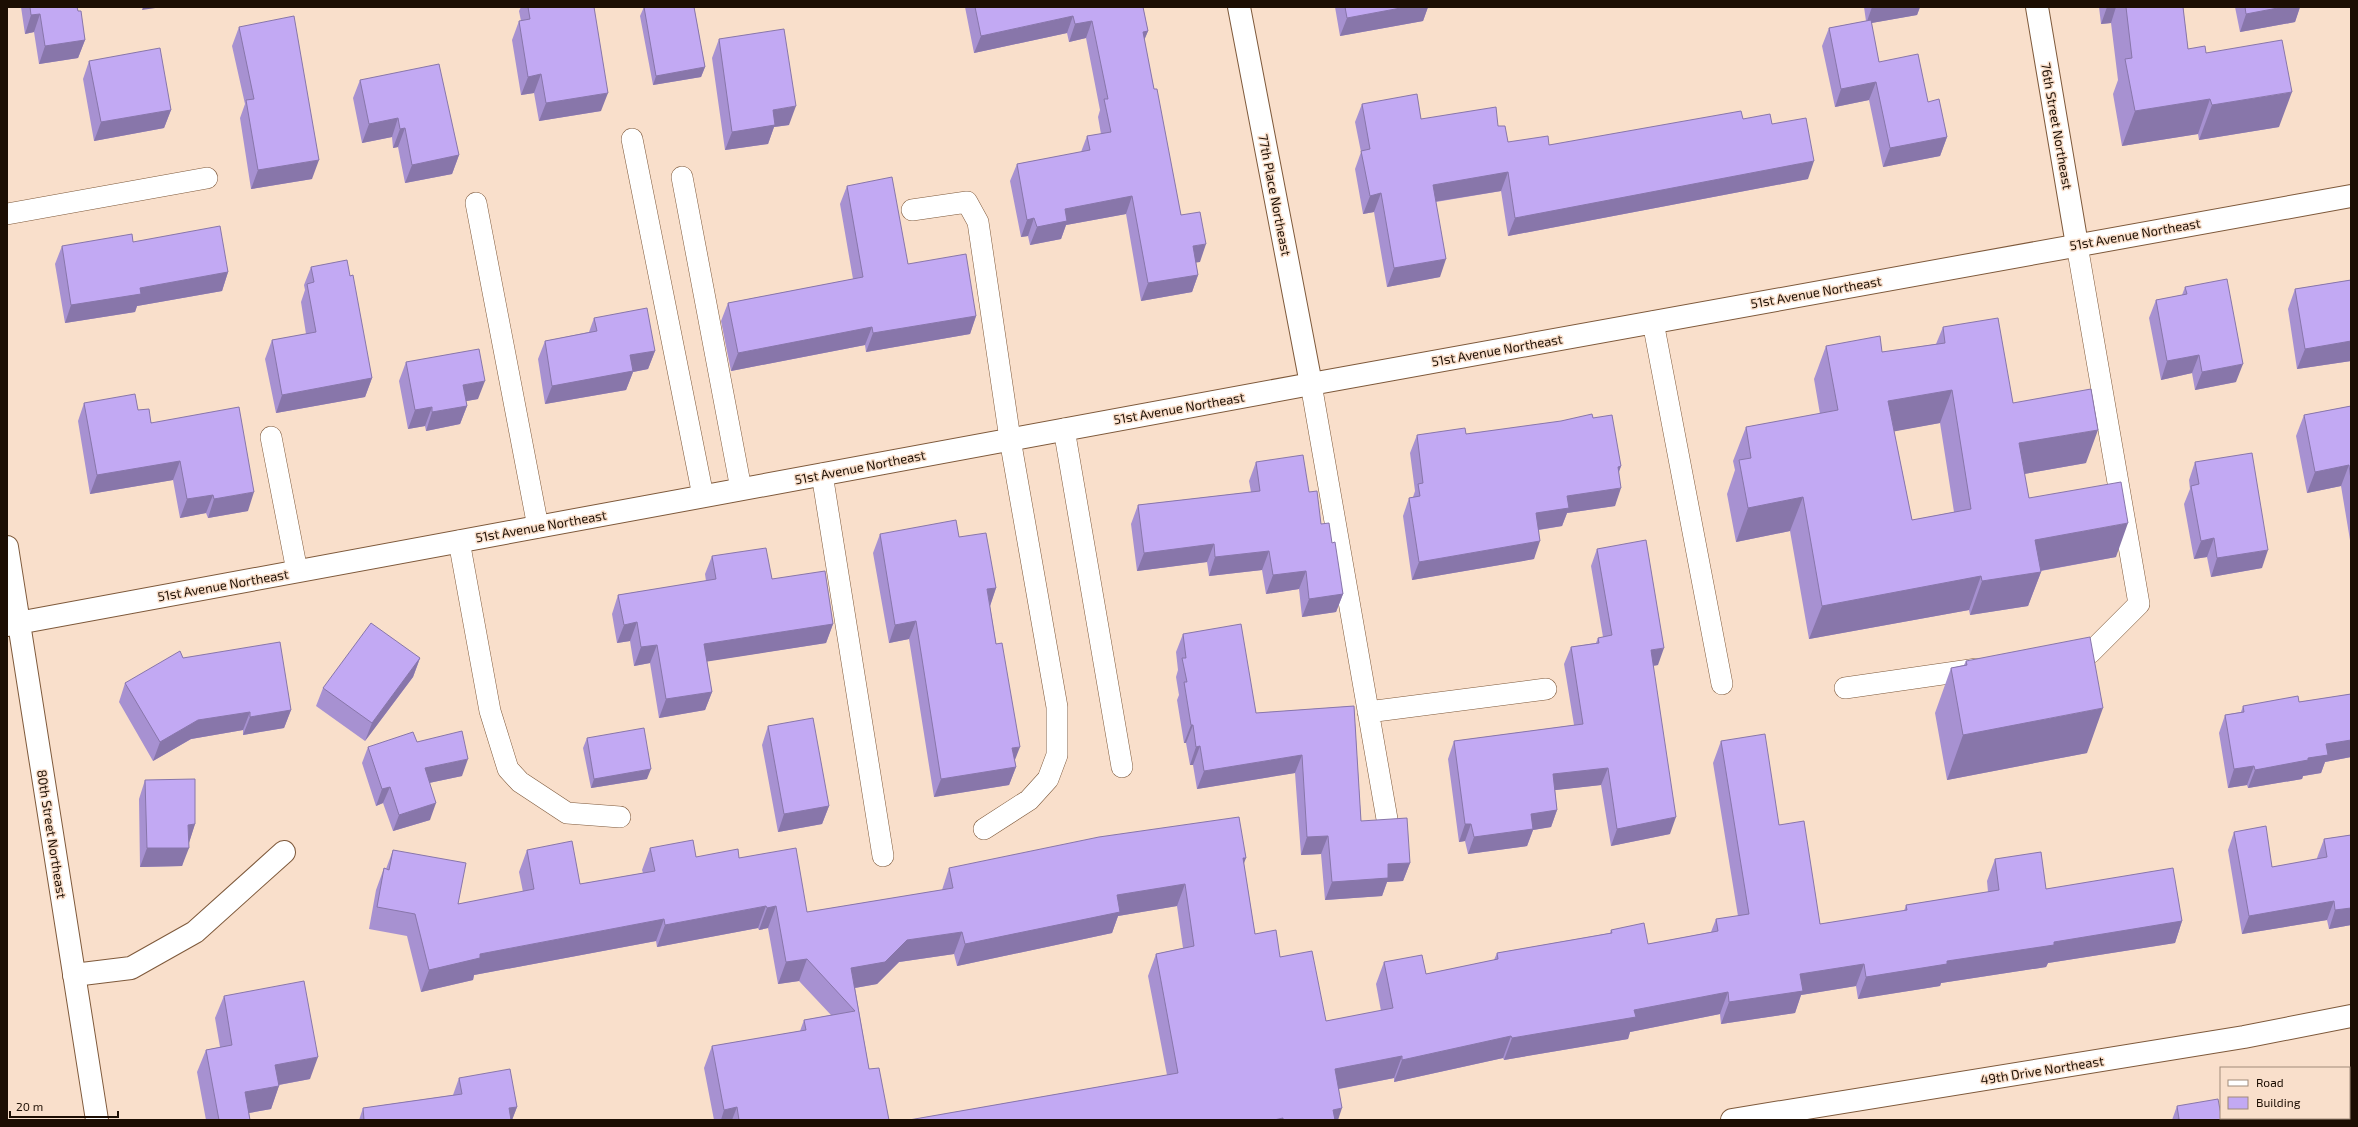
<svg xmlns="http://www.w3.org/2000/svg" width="2358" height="1127" viewBox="0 0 2358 1127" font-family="'Exo 2',sans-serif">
	<rect width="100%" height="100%" fill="#f9dfcb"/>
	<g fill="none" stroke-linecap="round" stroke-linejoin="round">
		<defs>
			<path id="lane" d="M632 139 703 496
				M682 177 741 489
				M476 203 538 527
				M912 210 967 202 978 222 1010 439 1057 707V755L1048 779 1029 800 984 829
				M7 214 207 178
				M1653 322 1722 684
				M1311 384 1387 819
				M1064 429 1122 767
				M271 437 297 571
				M822 474 883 856
				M459 541 490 711 508 769 520 782 567 813 620 817
				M2065 657 2090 653 2139 604 2077 245
				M1845 688 1977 669
				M1368 712 1546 689"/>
			<path id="street" d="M1239 7 1311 384
				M2037 7 2077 245
				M74 975 131 968 195 932 284 852
				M1732 1120 2244 1037 2351 1016"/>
			<path id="secondary" d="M7 547 97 1120
				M7 625 1311 384 2351 196"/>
		</defs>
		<use href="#lane" stroke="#7e593b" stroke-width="22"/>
		<use href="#street" stroke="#7e593b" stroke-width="24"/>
		<use href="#secondary" stroke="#7e593b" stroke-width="24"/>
		<use href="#lane" stroke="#fff" stroke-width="21"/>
		<use href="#street" stroke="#fff" stroke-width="22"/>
		<use href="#secondary" stroke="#fff" stroke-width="22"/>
	</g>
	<path fill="#a791d1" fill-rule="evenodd" d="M21 7H77L85 40 78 58 39 64 34 32 25 34Z
		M521 7H594L601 111 539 121 534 93 521 95 512 40 519 21H521L519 11Z
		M644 7H694L705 67 701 77 653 85 640 16Z
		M965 7H1143L1148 31 1144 40 1154 89 1181 215 1200 262H1196L1198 275 1192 292 1141 301 1126 214 1066 225 1061 239 1030 245 1028 236 1021 237 1010 181 1017 164 1081 152 1087 136 1101 134 1098 117 1100 110 1086 38 1069 42 1067 33 974 53Z
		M1335 7H1428L1423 21 1340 36Z
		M1864 7H1920L1917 15 1871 23 1879 62 1928 102 1947 137 1940 156 1883 167 1869 100 1835 107 1822 46 1829 28 1866 21Z
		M2099 7H2183L2188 49 2206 53 2279 127 2199 140 2198 134 2122 146 2113 94 2118 80 2111 23 2101 24Z
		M2235 7H2300L2295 22 2240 32Z
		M239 27 312 179 251 189 240 118 245 104 232 46Z
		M719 39 789 125 774 127 768 144 725 150 712 58Z
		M89 61 171 110 164 128 94 141 83 79Z
		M360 80 459 155 452 174 405 183 398 147 393 148 392 137 362 143 353 98Z
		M1362 104 1421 119 1498 126 1508 142 1549 145 1743 119 1772 124 1808 179 1508 236 1501 191 1436 202 1440 277 1387 287 1374 212 1363 214 1355 169 1361 152 1355 122Z
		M847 186 908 264 976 316 970 334 866 352 865 345 731 371 721 321 728 303 853 279 840 204Z
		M133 242 228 272 222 291 137 306 135 312 65 323 55 264 62 246Z
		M311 267 350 276 372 378 365 397 276 413 265 359 272 340 306 334 301 302 305 290 304 285Z
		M2351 280V361L2297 369 2288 309 2295 289Z
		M2185 287 2236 382 2195 390 2192 373 2161 380 2149 318 2156 300 2182 295Z
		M594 318 655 351 648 369 633 372 626 390 545 404 538 359 545 341 589 332Z
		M1943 327 2013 403 2086 463 2024 474 2029 498 2116 557 2041 571V572L2028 606 1970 615 1969 610 1809 639 1790 531 1736 542 1727 494 1735 470 1733 461 1746 427 1820 414 1814 379 1826 346 1882 352 1936 344ZM1940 423 1954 512 1912 520 1894 431Z
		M406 362 478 399 466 401 467 406 460 424 426 431 425 426 408 429 399 381Z
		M84 403 138 410 248 511 208 518 206 513 180 518 173 480 90 494 78 421Z
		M2351 406V546L2341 486 2307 493 2296 436 2304 415Z
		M1593 418 1621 466 1619 472 1615 506 1567 513 1562 526 1539 530 1534 559 1412 580 1403 516 1409 498 1413 497 1415 491 1410 453 1417 435 1466 434Z
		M1256 462 1309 492 1321 524 1332 543 1343 594 1336 612 1302 617 1299 589 1266 594 1262 570 1209 576 1207 562 1137 571 1131 524 1138 505 1251 492 1249 481Z
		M2195 462 2262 568 2211 577 2207 557 2194 559 2184 504 2190 489 2189 480Z
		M880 534 959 537 996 588 990 606 1016 767 1009 785 934 797 909 639 889 643 873 553Z
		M1597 549 1658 665 1653 666 1670 834 1611 846 1601 785 1555 790 1557 810 1551 827 1533 830 1527 846 1468 854 1465 841 1459 842 1448 759 1454 741 1574 725 1564 664 1571 647 1596 643 1598 638 1603 637 1591 566Z
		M712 556 772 579 833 624 826 643 707 661 712 692 705 710 659 718 650 663 634 666 630 641 617 643 612 614 618 595 706 581 705 574Z
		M1183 634 1256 713 1354 706 1361 821 1410 863 1403 881 1387 882 1382 896 1325 900 1321 854 1301 855 1295 773 1197 789 1193 765H1190L1186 743H1184L1177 700 1179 695 1176 677 1178 670 1176 652Z
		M183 658 291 710 284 728 243 735V730L191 739 153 761 119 702 125 683Z
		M420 658 413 677 365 741 316 706 323 688Z
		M1966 661 2087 753 1947 780 1935 713 1951 668 1964 665Z
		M2351 694V757L2325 762 2321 773 2303 776 2302 779 2248 788 2247 785 2228 788 2219 733 2225 715 2241 712 2243 706 2299 702Z
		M768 726 829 806 822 824 778 832 762 745Z
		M587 738 647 779 591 788 583 748Z
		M1721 741 1779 825 1820 924 1904 911 1906 905 1988 892 1987 881 1995 859 2046 889 2182 921 2175 943 2048 963 2046 967 1941 983 1940 986 1858 999 1856 986 1801 995 1795 1013 1721 1024 1720 1014 1630 1032 1628 1039 1504 1060 1503 1058 1394 1082V1078L1339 1089 1338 1120H909L1167 1075 1148 976 1156 954 1183 948 1177 906 1118 916 1112 933 957 966 954 954 899 962 877 984 855 988 869 1069 889 1120H714L704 1068 712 1046 800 1031 804 1020 831 1015 799 981 778 984 768 928 759 930 758 928 657 947 656 941 474 975 473 980 421 992 407 936 369 929 376 890 384 868 386 869 393 850 458 904 523 892 519 872 527 850 580 884 643 873 642 870 650 848 696 857 739 858 807 912 942 890 949 868 1244 865 1255 934 1280 957 1326 1021 1381 1011 1376 984 1384 962 1426 974 1494 960 1497 953 1610 933 1611 930 1648 944 1711 932 1716 919 1738 916 1713 763Z
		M417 742 462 776 429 783 430 820 393 831 383 803 376 806 362 763 368 747Z
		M145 780 195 824 189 842 182 866 140 867 139 799Z
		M2234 832 2272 867 2317 859V858L2324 839 2351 835V925L2329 929 2327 920 2242 934 2228 850Z
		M224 996 310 1079 279 1085 271 1109 249 1113 250 1120H206L197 1072 206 1050 220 1047 215 1018Z
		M459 1078 517 1107 512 1120H359L363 1108 453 1095Z
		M2177 1106 2222 1120H2172Z
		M2271 1118H2349L2351 1120H2271Z"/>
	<path fill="#8876aa" d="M143 7H162L142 10Z
		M1406 7H1428L1423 21 1340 36 1347 18Z
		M1872 7H1920L1917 15 1866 24Z
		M2107 7H2116L2111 23 2101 24Z
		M2283 7H2300L2295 22 2240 32 2246 14Z
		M40 14 34 32 25 34 31 15Z
		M1073 16 1067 33 974 53 981 36Z
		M1092 21 1086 38 1069 42 1075 24Z
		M1148 31 1141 48 1143 32Z
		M85 40 78 58 39 64 45 46Z
		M705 67 701 77 653 85 656 76Z
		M541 74 534 93 521 95 528 77Z
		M1876 82 1869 100 1835 107 1841 89Z
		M2292 92 2279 127 2199 140 2212 105Z
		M608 93 601 111 539 121 546 103Z
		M2210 99 2198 134 2122 146 2135 111Z
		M796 106 789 125 774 127 768 144 725 150 732 132 773 110Z
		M171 110 164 128 94 141 101 122Z
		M398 118 392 137 362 143 369 124Z
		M405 128 398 147 393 148 400 129Z
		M1947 137 1940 156 1883 167 1890 148Z
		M459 155 452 174 405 183 412 165Z
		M319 160 312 179 251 189 258 170Z
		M1814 161 1808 179 1508 236 1515 218Z
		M1508 172 1501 191 1426 203 1433 185Z
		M1381 193 1374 212 1363 214 1370 196Z
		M1132 196 1126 214 1066 225 1061 239 1030 245 1037 227 1065 209Z
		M1034 218 1028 236 1021 237 1027 220Z
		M1206 244 1200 262 1187 264 1193 246Z
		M1446 259 1440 277 1387 287 1394 268Z
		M228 272 222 291 137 306 135 312 65 323 71 305 140 288Z
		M1198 275 1192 292 1141 301 1148 283Z
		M976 316 970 334 866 352 873 333Z
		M872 327 865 345 731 371 738 353Z
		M2351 341V361L2297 369 2305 349Z
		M655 351 648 369 633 372 626 390 545 404 552 386 630 355Z
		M2199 355 2192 373 2161 380 2167 361Z
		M2243 364 2236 382 2195 390 2202 372Z
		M372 378 365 397 276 413 282 395Z
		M485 381 478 399 456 403 463 385Z
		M1952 390 1940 423 1875 435 1888 401Z
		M467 406 460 424 426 431 432 412Z
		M432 407 425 426 408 429 415 410Z
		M2098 430 2086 463 2007 477 2019 443Z
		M180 461 173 480 90 494 97 475Z
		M2349 465 2341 486 2307 493 2315 472Z
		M1621 466 1614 484 1618 467Z
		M1621 488 1615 506 1567 513 1562 526 1530 531 1536 513 1567 496Z
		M254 492 248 511 208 518 214 499Z
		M213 495 206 513 180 518 187 499Z
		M1803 497 1790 531 1736 542 1748 508Z
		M2128 523 2116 557 2023 574 2035 540Z
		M2214 538 2207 557 2194 559 2201 541Z
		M1540 541 1534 559 1412 580 1419 562Z
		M1214 544 1207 562 1137 571 1144 553Z
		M2268 550 2262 568 2211 577 2217 558Z
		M1269 551 1262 570 1209 576 1215 557Z
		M1306 571 1299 589 1266 594 1273 575Z
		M2041 572 2028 606 1970 615 1982 581Z
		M1981 576 1969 610 1809 639 1822 606Z
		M996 588 990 606 987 589Z
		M1343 594 1336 612 1302 617 1309 599Z
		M916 621 909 639 889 643 895 625Z
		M637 622 630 641 617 643 624 625Z
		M833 624 826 643 698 663 704 644Z
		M657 645 650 663 634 666 641 647Z
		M1664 648 1658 665 1644 667 1651 650Z
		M420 658 413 677 365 741 372 723Z
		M712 692 705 710 659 718 666 699Z
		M2103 708 2087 753 1947 780 1963 735Z
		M291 710 284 728 243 735 250 717Z
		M250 712 243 730 191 739 153 761 160 742 198 720Z
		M1191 725H1193L1186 743H1184Z
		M2351 740V757L2325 762 2321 773 2303 776 2302 779 2248 788 2255 770 2308 758 2326 744Z
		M1200 746 1193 765H1190L1196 747Z
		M1020 747 1013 765 1012 748Z
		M1302 755 1295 773 1197 789 1204 771Z
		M468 759 462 776 419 785 425 768Z
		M2254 766 2247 785 2228 788 2234 769Z
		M1016 767 1009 785 934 797 941 779Z
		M1608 768 1601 785 1547 791 1553 774Z
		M651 769 647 779 591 788 594 779Z
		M390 787 383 803 376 806 382 789Z
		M436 803 430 820 393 831 399 815Z
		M829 806 822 824 778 832 784 814Z
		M1557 810 1551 827 1533 830 1527 846 1468 854 1474 837 1531 814Z
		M1676 817 1670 834 1611 846 1617 829Z
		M195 824 189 843 188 825Z
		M1465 824H1471L1465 841 1459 842Z
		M1328 836 1321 854 1301 855 1307 837Z
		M147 848H189L182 866 140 867Z
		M1243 858H1246L1238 879Z
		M1410 863 1403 881 1387 882 1382 896 1325 900 1332 882 1388 864Z
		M1185 884 1177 906 1118 916 1112 933 957 966 965 944 1117 895Z
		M2334 901 2327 920 2242 934 2249 916Z
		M766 906 758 928 657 947 665 925Z
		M776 906 768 928 759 930 767 908Z
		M2351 908V925L2329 929 2335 910Z
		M664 919 656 941 474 975 473 980 421 992 429 970 480 954Z
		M2182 921 2175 943 2048 963 2046 967 1941 983 1940 986 1858 999 1866 977 1947 961 2054 942Z
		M962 932 954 954 899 962 877 984 843 990 851 968 907 940Z
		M807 959 799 981 778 984 786 962Z
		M1864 964 1856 986 1801 995 1795 1013 1721 1024 1729 1002 1800 974Z
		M1728 992 1720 1014 1630 1032 1628 1039 1504 1060 1512 1038 1634 1010Z
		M1511 1036 1503 1058 1394 1082 1402 1060Z
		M1402 1056 1394 1078 1327 1091 1335 1069Z
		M318 1057 310 1079 267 1087 275 1065Z
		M279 1086 271 1109 237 1115 245 1092Z
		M517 1107 512 1120H505L509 1108Z
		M737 1107 732 1120H721L724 1110Z
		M1342 1108 1338 1120H1329L1333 1110Z
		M1283 1118 1282 1120H1274Z"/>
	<path fill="#c2a9f3" stroke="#8876aa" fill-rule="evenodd" d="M30 7H77L78 11H81L85 40 45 46 40 14 31 15Z
		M528 7H594L608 93 546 103 541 74 528 77 519 21 530 19Z
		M644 7H694L705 67 656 76Z
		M975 7H1143L1148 31 1143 32 1154 89H1157L1181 215 1200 212 1206 244 1193 246 1198 275 1148 283 1132 196 1065 209 1067 221 1037 227 1034 218 1027 220 1017 164 1090 150 1087 136 1111 132 1104 99H1108L1092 21 1075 24 1073 16 981 36Z
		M1345 7H1406L1347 18Z
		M2126 7H2183L2188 49 2205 46 2206 53 2282 40 2292 92 2212 105 2210 99 2135 111 2125 59 2132 58Z
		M2245 7H2283L2246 14Z
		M294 16 319 160 258 170 246 100 254 99 239 27Z
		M1871 20 1879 62 1918 54 1928 102 1939 99 1947 137 1890 148 1876 82 1841 89 1829 28Z
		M784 29 796 106 773 110 775 125 732 132 719 39Z
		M160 48 171 110 101 122 89 61Z
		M439 64 459 155 412 165 405 128 400 129 398 118 369 124 360 80Z
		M1417 94 1421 119 1496 107 1498 126H1505L1508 142 1548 136 1549 145 1741 111 1743 119 1770 114 1772 124 1806 118 1814 161 1515 218 1508 172 1433 185 1446 259 1394 268 1381 193 1370 196 1361 151 1370 149 1362 104Z
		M892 177 908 264 966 254 976 316 873 333 872 327 738 353 728 303 863 277 847 186Z
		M220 226 228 272 140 288 141 294 71 305 62 246 132 234 133 242Z
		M347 260 350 276 353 275 372 378 282 395 272 340 316 332 307 284 314 282 311 267Z
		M2227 279 2243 364 2202 372 2199 355 2167 361 2156 300 2187 294 2185 287Z
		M2351 280V341L2305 349 2295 289Z
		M647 308 655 351 630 355 633 371 552 386 545 341 597 331 594 318Z
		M1998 318 2013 403 2091 389 2098 430 2019 443 2029 498 2121 482 2128 523 2035 540 2041 572 1982 581 1981 576 1822 606 1803 497 1748 508 1739 460 1751 458 1746 427 1838 410 1826 346 1880 336 1882 352 1945 343 1943 327ZM1952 390 1971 509 1912 520 1888 401Z
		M479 349 485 381 463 385 467 406 432 412V407L415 410 406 362Z
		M135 394 138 410 149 409 151 423 239 407 254 492 214 499 213 495 187 499 180 461 97 475 84 403Z
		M2351 406V480L2349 465 2315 472 2304 415Z
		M1592 414 1593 418 1612 415 1621 466 1618 467 1621 488 1567 496 1569 508 1536 513 1540 541 1419 562 1409 498 1420 496 1418 484 1423 483 1417 435 1465 428 1466 434 1561 421Z
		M2252 453 2268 550 2217 558 2214 538 2201 541 2191 486 2199 484 2195 462Z
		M1303 455 1309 492 1317 491 1321 524 1329 523 1332 543 1335 542 1343 594 1309 599 1306 571 1273 575 1269 551 1215 557 1214 544 1144 553 1138 505 1260 491 1256 462Z
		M956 520 959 537 986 533 996 588 987 589 996 644 1002 643 1020 747 1012 748 1016 767 941 779 916 621 895 625 880 534Z
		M1646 540 1664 648 1651 650 1676 817 1617 829 1608 768 1553 774 1557 810 1531 814 1533 829 1474 837 1471 824H1465L1454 741 1583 724 1571 647 1599 643 1598 638 1612 635 1597 549Z
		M766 548 772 579 825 571 833 624 704 644 712 692 666 699 657 645 641 647 637 622 624 625 618 595 716 579 712 556Z
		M371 623 420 658 372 723 323 688Z
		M1241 624 1256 713 1354 706 1361 821 1407 818 1410 863 1388 864V878L1332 882 1328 836 1307 837 1302 755 1204 771 1200 746 1196 747 1193 725H1191L1184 682H1187L1182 658H1186L1183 634Z
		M2090 637 2103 708 1963 735 1951 668 1967 665 1966 661Z
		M280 642 291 710 250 717V712L198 720 160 742 125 683 180 651 183 658Z
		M2351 694V740L2326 744 2328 755 2308 758V760L2255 770 2254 766 2234 769 2225 715 2244 712 2243 706 2298 696 2299 702Z
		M813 718 829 806 784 814 768 726Z
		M644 728 651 769 594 779 587 738Z
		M462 731 468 759 425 768 436 803 399 815 390 787 382 789 368 747 413 732 417 742Z
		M1765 734 1779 825 1804 821 1820 924 1907 910 1906 905 1999 890 1995 859 2041 852 2046 889 2173 868 2182 921 2054 942V945L1947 961V964L1866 977 1864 964 1800 974 1803 991 1729 1002 1728 992 1634 1010 1636 1017 1512 1038 1511 1036 1402 1060V1056L1335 1069 1342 1108 1333 1110 1335 1120H1283V1118L1274 1120H909L1178 1073 1156 954 1194 946 1185 884 1117 895 1120 912 965 944 962 932 907 940 885 962 851 968 869 1069 879 1068 889 1120H739L737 1107 724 1110 712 1046 806 1030 804 1020 855 1011 807 959 786 962 776 906 767 908 766 906 665 925 664 919 480 954V958L429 970 415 914 377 907 384 868 389 870 393 850 466 863 458 904 534 889 527 850 572 841 580 884 655 871 650 848 693 840 696 857 738 849 739 858 796 848 807 912 953 888 949 868 1099 837 1239 817 1246 858H1243L1255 934 1276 930 1280 957 1312 951 1326 1021 1393 1008 1384 962 1422 955 1426 974 1498 959 1497 953 1612 933 1611 930 1644 923 1648 944 1718 931 1716 919 1749 914 1721 741Z
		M195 779V824L188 825 189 848H147L145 780Z
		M2266 826 2272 867 2327 857 2324 839 2351 835V908L2335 910 2334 901 2249 916 2234 832Z
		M304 981 318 1057 275 1065 279 1086 245 1092 250 1120H219L206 1050 232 1045 224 996Z
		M510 1069 517 1107 509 1108 511 1120H364L363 1108 462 1094 459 1078Z
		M2349 1077H2351V1120H2280V1118H2349Z
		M2218 1099 2222 1120H2175L2179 1119 2177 1106Z"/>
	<g text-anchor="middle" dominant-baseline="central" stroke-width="3" stroke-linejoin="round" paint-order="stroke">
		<g font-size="13" fill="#1c0e03" stroke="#f9dfcb">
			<text transform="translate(2057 126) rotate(80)">76th Street Northeast</text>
			<text transform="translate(1275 195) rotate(79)">77th Place Northeast</text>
			<text transform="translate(2135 234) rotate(-10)">51st Avenue Northeast</text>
			<text transform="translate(1816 292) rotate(-10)">51st Avenue Northeast</text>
			<text transform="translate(1497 350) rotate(-10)">51st Avenue Northeast</text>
			<text transform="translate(1179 408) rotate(-10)">51st Avenue Northeast</text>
			<text transform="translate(860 467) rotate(-11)">51st Avenue Northeast</text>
			<text transform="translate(541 526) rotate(-10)">51st Avenue Northeast</text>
			<text transform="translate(223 585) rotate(-10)">51st Avenue Northeast</text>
			<text transform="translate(52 834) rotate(81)">80th Street Northeast</text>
			<text transform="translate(2042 1070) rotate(-9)">49th Drive Northeast</text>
		</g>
	</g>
	<rect width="2358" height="1127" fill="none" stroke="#1c0e03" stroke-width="16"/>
	<rect x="2220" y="1067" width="130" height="52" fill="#f9dfcb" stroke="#a18b7b"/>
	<rect x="2228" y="1080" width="20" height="6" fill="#ffffff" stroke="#a18b7b"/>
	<text x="2256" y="1087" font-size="12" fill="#1c0e03">Road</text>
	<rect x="2228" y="1097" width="20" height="12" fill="#c2a9f3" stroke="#a18b7b"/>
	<text x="2256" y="1107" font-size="12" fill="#1c0e03">Building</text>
	<path d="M10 1111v6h108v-6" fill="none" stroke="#1c0e03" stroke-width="2"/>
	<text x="16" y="1111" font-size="12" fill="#1c0e03" stroke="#f9dfcb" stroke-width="3" paint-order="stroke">20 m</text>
</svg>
